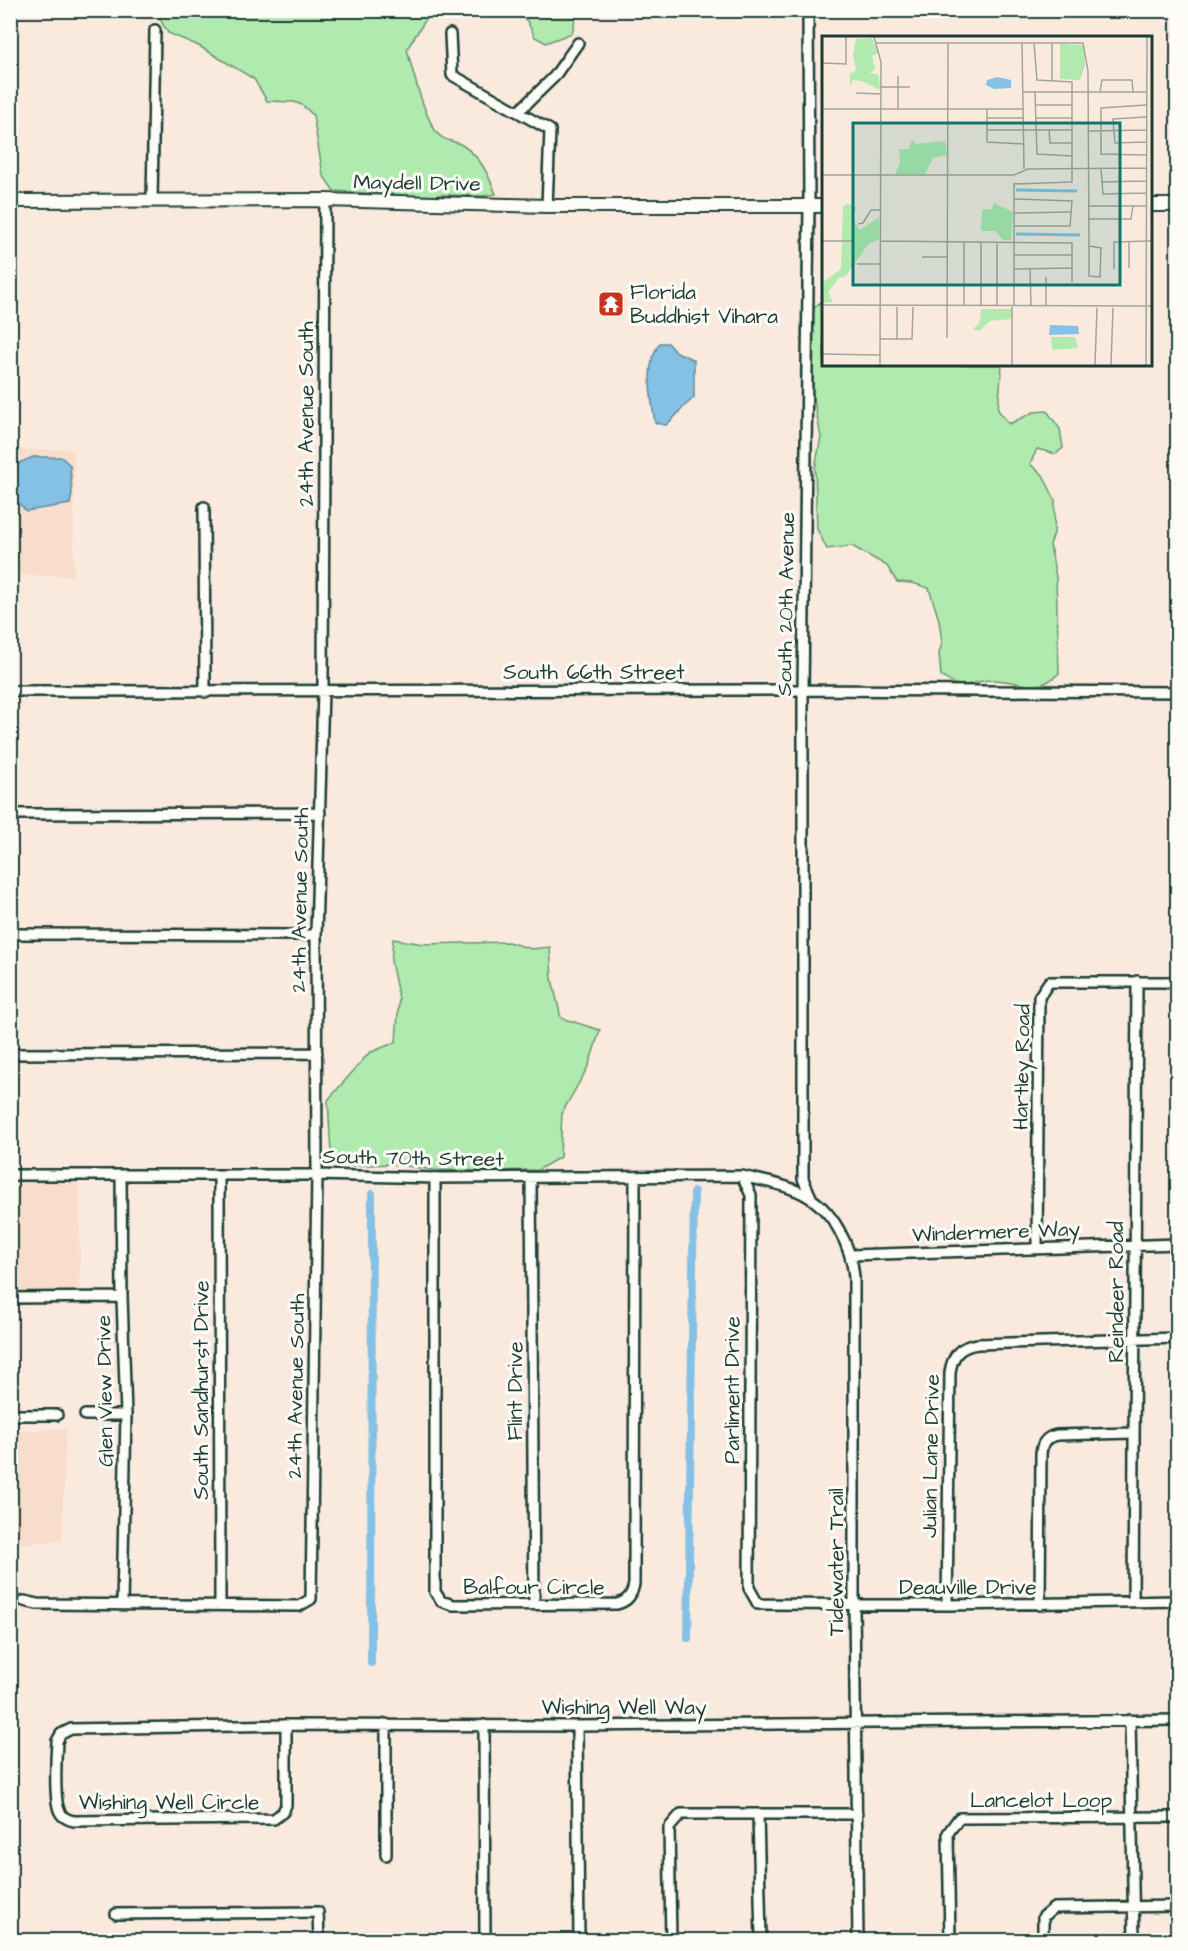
<svg xmlns="http://www.w3.org/2000/svg" width="1188" height="1951" viewBox="0 0 1188 1951" font-family="'Architects Daughter',sans-serif">
	<rect width="100%" height="100%" fill="#faeade"/>
	<filter id="ink" filterUnits="userSpaceOnUse"><feTurbulence type="fractalNoise" baseFrequency=".0167" numOctaves="2"/><feDisplacementMap in="SourceGraphic" scale="12" xChannelSelector="R" yChannelSelector="G"/><feConvolveMatrix kernelMatrix="1 2 1 2 8 2 1 2 1" color-interpolation-filters="sRGB"/></filter>
	<g filter="url(#ink)">
		<path fill="#f8ddcc" d="M74 449V576L11 575V450Z
			M79 1180 80 1294H11L10 1182Z
			M66 1428 62 1541 11 1544V1432Z"/>
		<path fill="#b0eaae" stroke="#689471" stroke-width="1.5" d="M155 11H449L429 14 407 49C412 69 426 124 440 136 446 141 455 141 462 145 481 157 488 174 496 194L483 196 440 195 421 200 397 195 334 191 323 175 313 115 302 105 294 102 267 101 254 79 199 46 168 33Z
			M515 11H577L572 33 546 43 535 37 527 21Z
			M823 300 824 364 1002 365 998 410 1009 424 1034 412 1047 411 1060 429 1063 448 1056 454 1037 449 1030 464 1043 475 1055 500 1054 533 1050 545 1056 577 1059 673C1038 695 1019 680 993 680 968 680 967 695 941 676L939 653 942 643 939 620 929 588 912 583 897 582 887 566 852 546 827 549 817 529 815 468 821 437 812 390 810 332 814 308Z
			M393 939 424 944 508 942 532 949 550 947 552 979 561 1018 600 1030 589 1065 562 1113 560 1157 538 1170 484 1171 434 1170 391 1164 349 1166 331 1153 328 1100 369 1053 396 1042 399 999 391 962Z"/>
		<path fill="#85c1e5" stroke="#5c8c9e" stroke-width="1.5" d="M660 343H668L675 351 694 360V398C683 406 677 416 666 425L655 423C651 398 644 364 660 343Z
			M33 457H61L70 465 72 493 70 504 26 511 17 501 12 473 19 463Z"/>
		<g fill="none" stroke-linecap="round" stroke-linejoin="round">
			<path stroke="#85c1e5" stroke-width="8" d="M688 1638 694 1192
				M371 1663 372 1194"/>
			<defs>
				<path id="minor" d="M808 10 809 206 803 690V1179L811 1197
					M450 34 452 75 550 130 547 206
					M518 112 554 77 578 43
					M152 201 155 30
					M204 507 205 692
					M10 691 803 690 1178 692
					M10 814 320 813
					M10 934 316 935
					M10 1054 317 1053
					M10 1175H317L435 1178 742 1176C785 1186 816 1189 839 1230 848 1246 853 1260 854 1278V1605L858 1940
					M121 1175 122 1297 126 1415 122 1605
					M219 1175 220 1605
					M742 1176 751 1195 749 1588 758 1604 947 1605 1178 1601
					M435 1178V1592L441 1601 453 1605 617 1604C628 1601 632 1595 634 1584L635 1178
					M531 1178 534 1604
					M1037 1248 1039 997 1049 982H1178
					M851 1255 1178 1244
					M10 1298 122 1297
					M10 1415H57
					M85 1415H126
					M24 1601 37 1604 299 1606 311 1599 317 1175 316 935 323 691 325 200
					M1133 1602 1137 981
					M947 1605 950 1373C952 1355 960 1346 978 1344L1178 1338
					M1040 1605 1041 1455C1041 1444 1046 1437 1057 1435L1133 1433
					M1130 1720 1134 1940
					M286 1725V1805L283 1812 274 1819 74 1821C67 1820 61 1816 59 1810 54 1798 56 1755 57 1741L61 1734 71 1729 286 1725 577 1726 1178 1720
					M484 1725 485 1940
					M577 1726 579 1940
					M758 1814 761 1940
					M386 1855V1724
					M116 1914 318 1912 319 1940
					M671 1940 669 1828 681 1814H857
					M950 1940 948 1833 959 1818 1178 1817
					M1043 1940V1917L1054 1908 1178 1906"/>
				<path id="tertiary" d="M10 201 325 200 547 206H824
					M1150 205H1178"/>
			</defs>
			<use href="#minor" stroke="#1f3d34" stroke-width="14"/>
			<use href="#tertiary" stroke="#1f3d34" stroke-width="16"/>
			<use href="#minor" stroke="#fdfcf7" stroke-width="9"/>
			<use href="#tertiary" stroke="#fdfcf7" stroke-width="12"/>
		</g>
	</g>
	<defs>
		<symbol id="temple-square" viewBox="-11 -11 22 22"><rect x="-9" y="-9" width="18" height="18" rx="4" fill="#c8321e" stroke="#fdfcf7"/><path d="M0-6L5-2H3V0L6.5 2.5H4V6H1.5V3h-3V6H-4V2.5H-6.5L-3 0V-2H-5Z" fill="#fff"/></symbol>
	</defs>
	<g fill-rule="evenodd">
		<use href="#temple-square" x="596" y="289" width="30" height="30"/>
	</g>
	<g text-anchor="middle" dominant-baseline="central" stroke-width="6" stroke-linejoin="round" paint-order="stroke">
		<g font-size="21" fill="#1f3d34" stroke="#fdfcf7">
			<text transform="translate(417 183) rotate(1)">Maydell Drive</text>
			<text transform="translate(306 414) rotate(-90)">24th Avenue South</text>
			<text transform="translate(786 604) rotate(-89)">South 20th Avenue</text>
			<text x="594" y="672">South 66th Street</text>
			<text transform="translate(300 900) rotate(-89)">24th Avenue South</text>
			<text transform="translate(1022 1067) rotate(-89)">Hartley Road</text>
			<text transform="translate(413 1158) rotate(1)">South 70th Street</text>
			<text transform="translate(996 1232) rotate(-2)">Windermere Way</text>
			<text transform="translate(1116 1292) rotate(-90)">Reindeer Road</text>
			<text transform="translate(296 1386) rotate(-89)">24th Avenue South</text>
			<text transform="translate(201 1390) rotate(-90)">South Sandhurst Drive</text>
			<text transform="translate(732 1390) rotate(-90)">Parliment Drive</text>
			<text transform="translate(105 1391) rotate(-91)">Glen View Drive</text>
			<text transform="translate(515 1391) rotate(-90)">Flint Drive</text>
			<text transform="translate(931 1456) rotate(-89)">Julian Lane Drive</text>
			<text transform="translate(836 1562) rotate(-90)">Tidewater Trail</text>
			<text x="534" y="1587">Balfour Circle</text>
			<text x="968" y="1587">Deauville Drive</text>
			<text x="624" y="1707">Wishing Well Way</text>
			<text x="1041" y="1800">Lancelot Loop</text>
			<text x="169" y="1802">Wishing Well Circle</text>
		</g>
		<g font-size="21" fill="#1f3d34" stroke="#fdfcf7" text-anchor="start">
			<text x="630" y="292">Florida<tspan x="630" dy="24">Buddhist Vihara</tspan></text>
		</g>
	</g>
	<g transform="translate(822 36)">
		<rect width="330" height="330" fill="#faeade"/>
		<path d="M50 2 56 17 50 20 53 33 48 37 57 39 58 54 39 45 31 44 28 50V38L34 34 31 19 34 3ZM238 8 262 9 263 29 258 44 238 43ZM90 104 94 108 123 105 125 119 111 122 103 138H73L78 127 77 113H87ZM172 167 191 176 189 204H181L173 195H159L160 174 170 173ZM26 168 35 171 30 182 38 194 57 181V204L47 207 24 240 17 242 6 256 11 266 0 267V247L19 233 21 170ZM159 273H189V283L168 285 157 295 151 293 158 286ZM229 301H253L256 312 230 314Z" fill="#b0eaae"/>
		<path d="M175 41 189 44V52L172 53 164 49 165 44ZM228 289 256 290 257 298 227 299Z" fill="#85c1e5"/>
		<path fill="none" stroke="#85c1e5" stroke-width="3" d="M194 154 255 155M194 198 258 199"/>
		<path fill="none" stroke="#a2a59a" stroke-width="1.5" d="M52 1 59 26 58 329M54 7H261L266 35 267 210V240L278 241 279 212 267 210M200 7 202 133M0 27 24 28V1M230 44V7M59 51H88M200 56H324M213 56 215 118 250 120M278 56 280 44H310L311 56M34 57 59 58M214 69H250M0 73H201M76 73V40M165 73V106L202 108M165 82H201M214 82H250M165 94H250M227 94 228 107H250M266 95 324 94M324 106 293 107 291 83 324 81M324 119 279 118V72L324 69M279 132 281 158 324 157M0 139H192L206 133 324 132M279 146 324 145M192 148 250 146V46L215 44 212 7M192 163 250 165 248 190H192M267 170H324M192 177 250 176M267 183H309L311 170M36 188 41 187 49 174H59M0 205H30M58 205 250 207V246M142 206V269M175 206V269M192 219H250M100 221H125M35 228H58M307 232V206M192 233 250 232M208 233 209 269M292 233V206L330 205M0 269 330 270M159 269V206M192 269V147M224 270V241M190 271V329M125 302 126 7M58 303H90L91 271M75 303V271M0 318 58 319M273 329 275 272M289 329 291 272M324 329 325 1"/>
		<path fill="#0f766e" fill-opacity="0.15" stroke="#0f766e" stroke-width="3" d="M31 87H298V249H31Z"/>
		<rect width="330" height="330" fill="none" stroke="#1f3d34" stroke-width="3"/>
	</g>
	<rect width="1188" height="1951" fill="none" stroke="#fdfcf7" stroke-width="36"/>
	<rect x="18" y="18" width="1152" height="1915" fill="none" stroke="#1f3d34" stroke-width="2" filter="url(#ink)"/>
</svg>
